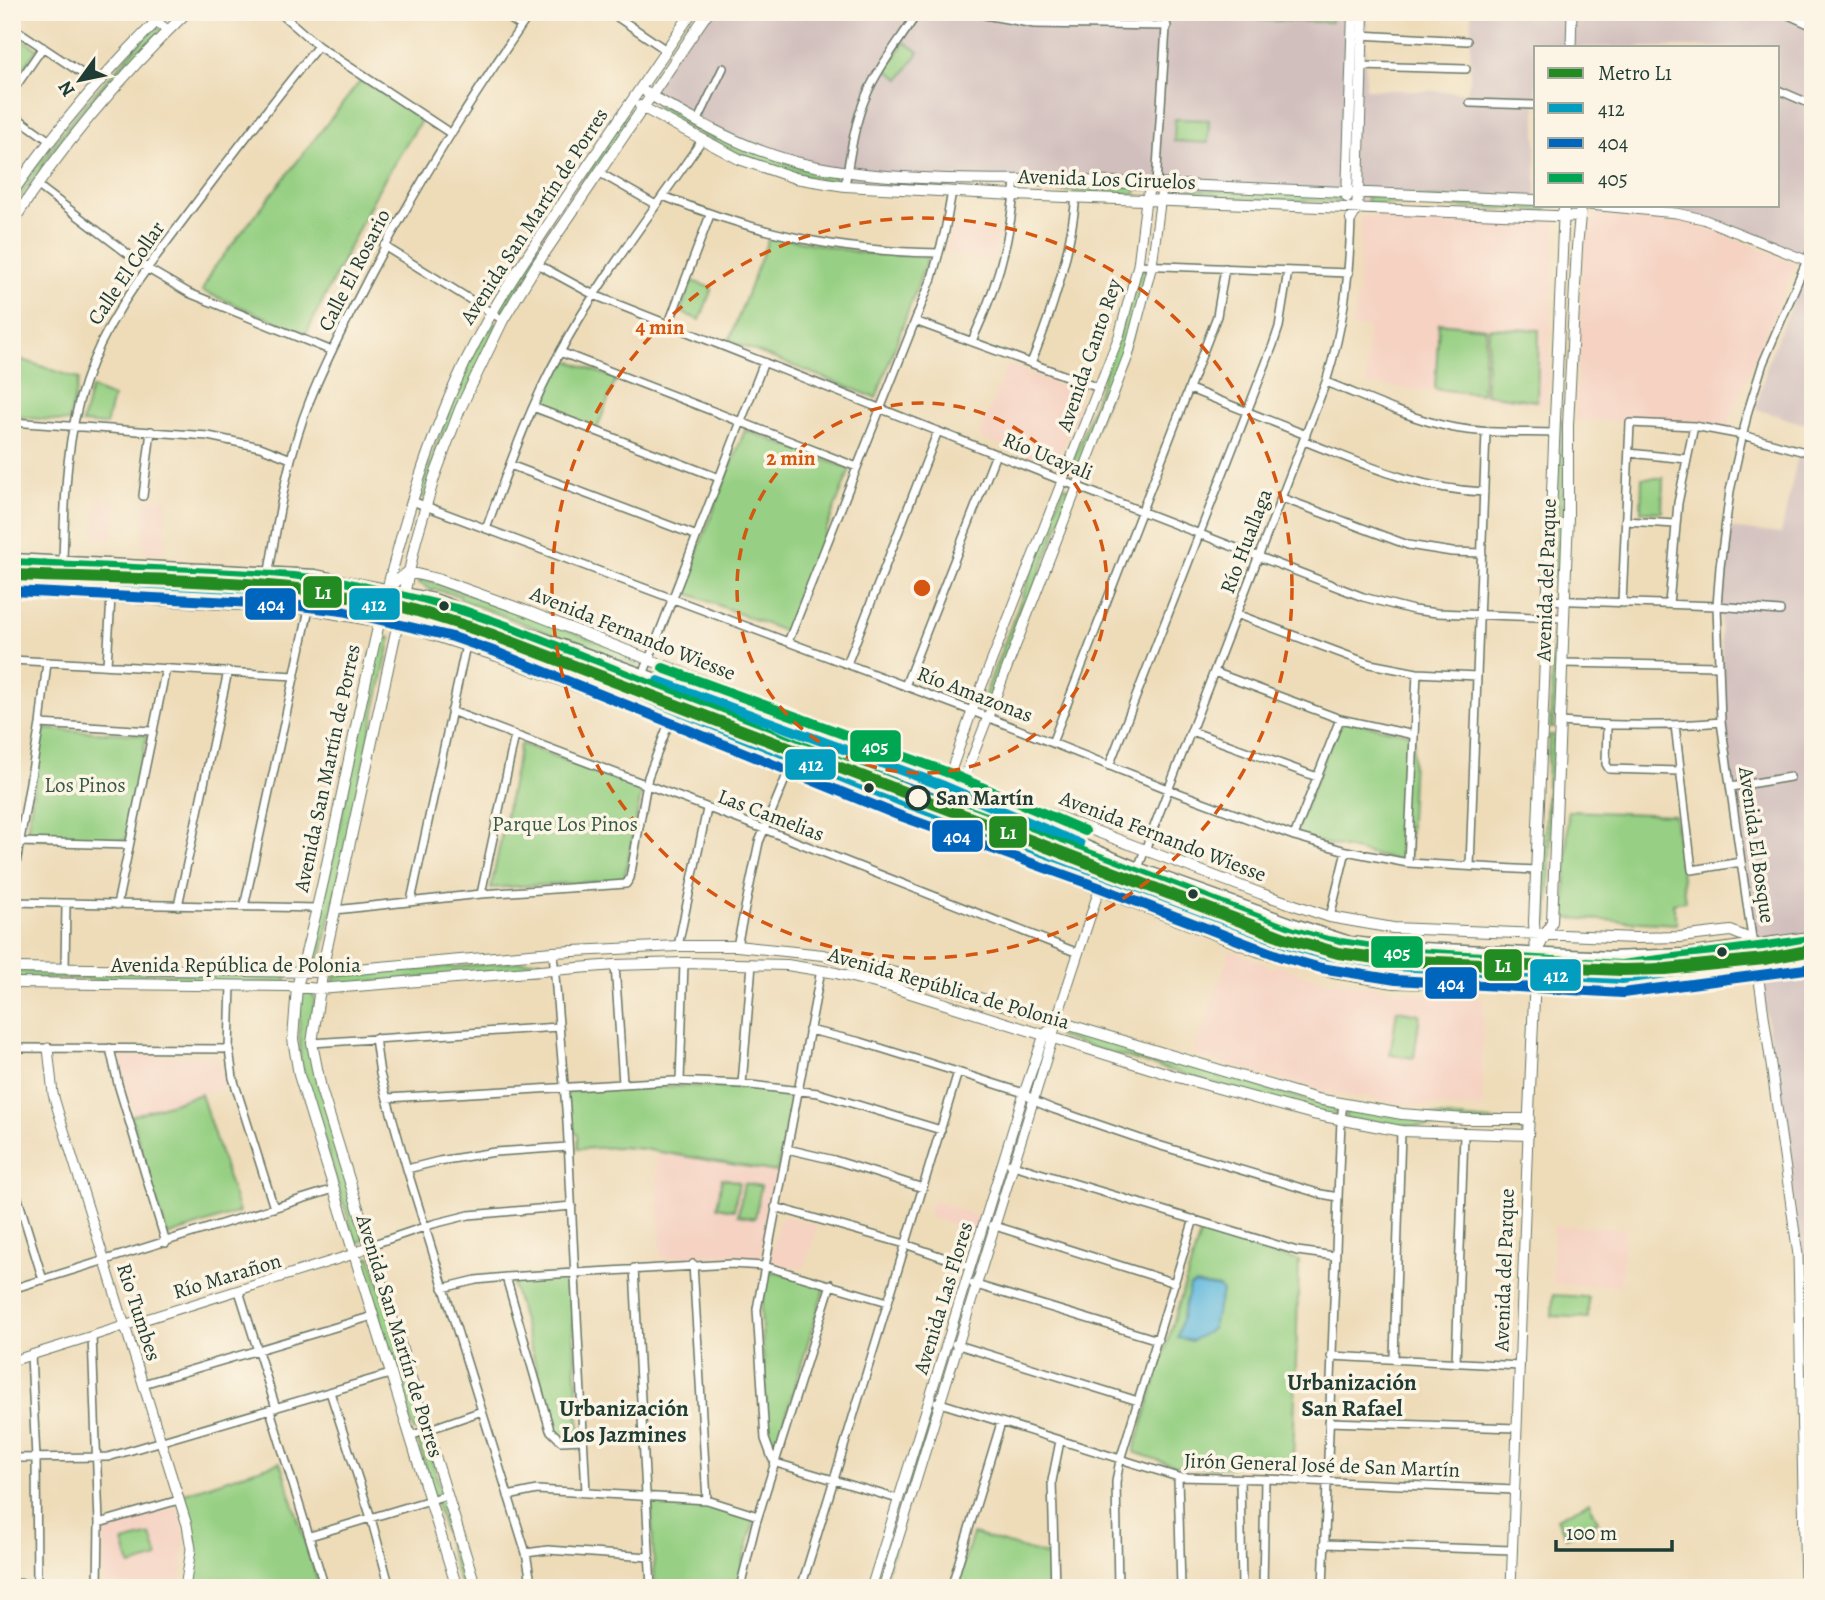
<svg xmlns="http://www.w3.org/2000/svg" width="1825" height="1600" viewBox="0 0 1825 1600" font-family="Alegreya,serif">
	<rect width="100%" height="100%" fill="#fcf5e5"/>
	<filter id="ink" filterUnits="userSpaceOnUse"><feTurbulence type="fractalNoise" baseFrequency=".0143" numOctaves="2"/><feDisplacementMap in="SourceGraphic" scale="14" xChannelSelector="R" yChannelSelector="G"/><feConvolveMatrix kernelMatrix="1 2 1 2 8 2 1 2 1" color-interpolation-filters="sRGB"/></filter>
	<filter id="wash" filterUnits="userSpaceOnUse"><feTurbulence type="fractalNoise" baseFrequency=".00686" numOctaves="4" result="noise"/><feDisplacementMap in="SourceGraphic" scale="28" xChannelSelector="R" yChannelSelector="G"/><feGaussianBlur stdDeviation="1.57" result="paint"/><feColorMatrix in="noise" values="0 0 0 0 0 0 0 0 0 0 0 0 0 0 0 0 0 1.4 0 .05"/><feComposite in="paint" operator="in"/></filter>
	<g filter="url(#wash)">
		<rect width="100%" height="100%" fill="#eedcb9"/>
		<path fill="#f5d2c2" d="M1598 213 1687 222 1724 234 1796 264 1736 403 1728 430 1689 421H1575L1584 235Z
			M1361 216 1556 220 1547 405 1366 384 1368 328 1352 327 1358 295Z
			M951 226 998 233 994 261 946 253Z
			M1007 364 1075 392 1074 400 1080 402 1057 462 1053 460 1048 464 979 437Z
			M146 498 167 499 164 554 143 552Z
			M98 499 116 500 113 539 95 538Z
			M1230 950 1262 962 1268 967 1273 968 1277 965 1312 977 1351 984 1436 996 1483 999 1482 1109 1404 1104 1330 1093 1193 1055Z
			M121 1056 217 1057 219 1059 224 1087 134 1115 124 1082Z
			M656 1152 777 1172 760 1256 755 1259 730 1255 661 1258Z
			M932 1200 979 1217 974 1232 927 1216Z
			M784 1217 817 1225 804 1269 775 1263 771 1258 780 1219Z
			M1554 1226 1625 1228 1621 1286 1552 1284Z
			M176 1507 185 1536 180 1587 103 1583 102 1528Z"/>
		<path fill="#d1bfbd" d="M701 12H1367L1365 89 1467 92 1470 80 1471 12H1813V397L1804 424 1756 409 1768 361 1810 259 1695 216 1654 207 1630 205H1778V47H1536V205H1587L1573 208 861 180 825 176 720 141 642 97Z
			M1806 448 1813 450V1588H1808L1803 1267 1724 723 1720 601 1729 528 1781 534 1798 454Z"/>
		<path fill="#97d084" stroke="#5b865c" stroke-width="2" d="M1260 12H1331V22L1259 20Z
			M156 25 162 29 84 112 58 144 12 209V199L21 187 76 114Z
			M12 31 37 49 12 86Z
			M905 42 919 52 900 79 886 69Z
			M361 80 422 119 379 188 306 334 202 291 213 269Z
			M659 104 796 167 835 175 833 182C767 170 714 144 657 110V105Z
			M633 108 636 110 504 312 498 308 630 109Z
			M1175 119 1209 120 1208 143 1174 141Z
			M1023 183 1137 187 1136 194 1022 190Z
			M1176 189 1338 195 1339 202 1175 196Z
			M1367 196 1536 202V205H1547V211L1367 203Z
			M770 235 861 253 928 257 876 398 729 341Z
			M1142 269 1147 270 1133 332 1078 472 1076 475 1073 474 1071 468Z
			M692 281 712 288 700 320 680 312Z
			M490 320 497 324 424 498 418 496 455 393Z
			M1439 323 1486 328 1482 394 1435 389Z
			M1489 328 1539 330 1537 401 1485 394Z
			M562 358 616 379 597 429 539 405Z
			M20 359 79 379 69 422 12 416V376Z
			M91 388 113 397 106 425 82 423Z
			M1561 421H1566L1560 590H1554Z
			M745 430 850 469 786 632 682 591Z
			M1642 478H1663L1662 512 1641 511Z
			M1064 486 1071 489 1072 491 986 710H979Z
			M423 579 498 603 643 659 639 667 474 605 460 599V596L434 589 433 591 419 583V580Z
			M407 615C518 647 627 691 734 738L732 741 493 648 405 622Z
			M1553 627H1558L1554 728H1550Z
			M380 637 391 638 321 959 311 957Z
			M654 663 940 774 938 780 651 673Z
			M1340 719 1414 735 1408 863 1294 836Z
			M43 729 147 735 126 840 26 838Z
			M1549 735H1554L1548 921 1542 920Z
			M522 744 642 790 624 880 491 888 520 745Z
			M977 811 1147 874 1143 885 975 821 973 816Z
			M1568 811 1674 815 1685 901 1673 903 1677 924 1565 918Z
			M1158 878 1362 947 1364 957 1360 959 1289 941 1153 889Z
			M1150 896 1232 926 1233 935 1230 937 1147 905Z
			M1371 949 1531 958V967L1529 971 1399 963 1369 957Z
			M1740 951V959L1620 975 1538 970V959Z
			M541 960V968L333 985 334 976Z
			M12 971 286 975V983L12 978Z
			M304 991 311 992 315 999 310 1039 365 1240 361 1242 355 1241 300 1061 299 999 300 994Z
			M1397 1010 1420 1014 1414 1058 1390 1055Z
			M1063 1028 1334 1108 1335 1116 1332 1118 1058 1037 1057 1033Z
			M680 1086 748 1088 794 1092 777 1172 643 1149 619 1147 578 1149V1135L569 1126 566 1090Z
			M201 1094 239 1212 167 1236 131 1116Z
			M1349 1108 1522 1124 1523 1129 1520 1131 1395 1125 1348 1120 1345 1117Z
			M722 1178 739 1182 734 1210 717 1207Z
			M744 1183 761 1186 755 1218 738 1215Z
			M1201 1231 1299 1261 1293 1464 1233 1462V1468L1175 1466 1134 1452Z
			M371 1257 423 1426 420 1430 414 1431 361 1260Z
			M768 1270 825 1286 778 1442 774 1443 767 1439 761 1309Z
			M570 1275 580 1437 567 1440 555 1432 511 1279Z
			M1553 1295 1588 1297V1318L1552 1316Z
			M934 1406 936 1407 882 1588H876L932 1407Z
			M424 1435 470 1585 461 1588 417 1438Z
			M280 1462 320 1588H190L194 1541 182 1494Z
			M654 1500 705 1504 753 1517 754 1521 736 1588H655L651 1503Z
			M1589 1502 1598 1521 1566 1537 1557 1518Z
			M973 1534 1049 1556 1050 1588H955Z
			M151 1535 158 1558 130 1566 123 1542Z"/>
		<path fill="#61b9de" stroke="#407b89" stroke-width="2" d="M1195 1284 1220 1288 1222 1292 1212 1329 1192 1341 1177 1338 1190 1286Z"/>
	</g>
	<g filter="url(#ink)">
		<g fill="none" stroke-linecap="round" stroke-linejoin="round">
			<defs>
				<path id="minor" d="M279 12 318 46 450 133
					M500 12 521 26
					M610 12 666 50
					M980 12 985 15 1034 24 1167 26
					M1782 12 1813 26
					M12 27 98 84
					M1360 35 1467 41
					M1361 66 1466 69
					M1778 90 1813 105
					M12 92 43 47
					M1470 103 1536 105
					M12 114 50 141
					M697 122 723 68
					M12 172 22 179
					M600 173 656 205
					M1156 184 1167 12
					M37 185 148 269 189 293 332 351
					M845 186C850 156 854 124 866 96 879 66 901 39 918 12
					M663 196C755 233 839 252 939 253
					M384 246 503 320
					M537 264 594 295 1076 486 1363 597 1413 610 1437 613 1563 618
					M1138 265 1349 273
					M915 321 1099 388
					M669 323 710 215
					M972 341C996 290 1012 237 1015 179
					M560 352 857 467
					M1031 363C1053 310 1070 255 1076 197
					M1326 382C1367 398 1408 418 1450 427 1484 434 1520 432 1554 433
					M1190 389 1306 435
					M533 407 719 478
					M12 422 208 436 260 447 291 459
					M1304 441C1366 465 1417 489 1484 492
					M1629 453 1687 459
					M510 465 697 536
					M143 496 151 431
					M1282 498 1408 545 1452 552 1482 553
					M412 501 972 711 1168 789 1294 836 1346 851 1408 863 1536 870
					M1625 521 1676 524
					M486 529C508 469 529 408 560 352 601 277 654 210 702 140
					M63 561C65 501 65 440 85 382 105 320 146 270 184 219 228 160 272 103 318 46
					M269 571C279 513 288 455 310 400 323 367 339 336 355 304 406 202 466 106 531 12
					M1547 600 1717 606 1780 611
					M1622 603 1630 423 1694 426 1742 435 1801 451
					M1669 604 1678 503 1694 426
					M1236 614 1370 664 1417 673 1477 676
					M788 642 932 278 945 231 952 191
					M12 660 295 676
					M1562 663 1718 666
					M847 664 938 431
					M107 665 111 597
					M1214 672 1340 719 1414 735
					M643 675 764 362
					M905 686 996 454
					M451 711 764 829 1078 953
					M1560 722C1614 726 1667 727 1721 722
					M40 724 151 731
					M1607 725 1606 764 1609 769 1679 771
					M1675 725 1692 870 1741 862
					M1191 731 1317 777
					M1052 743 1217 316 1225 268
					M1109 766 1273 345 1279 327 1288 271
					M1731 787 1790 777
					M1294 836 1340 719
					M20 842 129 845
					M1408 863 1417 673
					M1470 866 1486 432
					M1138 868 1326 382C1344 324 1349 280 1351 219
					M12 887 40 724 47 662
					M481 894 515 735
					M411 901 466 645
					M12 902 316 908
					M117 905 166 668
					M178 906 228 671
					M244 907 309 609
					M335 910 481 894 626 884 630 878 648 777 669 723
					M1330 917 1346 851
					M1753 945 1721 722 1717 606 1720 567 1730 491 1748 411 1763 363 1813 246
					M678 946 707 809
					M737 946 759 842 789 770
					M553 952 567 1121 586 1492
					M615 965 623 1083
					M65 969 66 904
					M821 970 757 1309 765 1439 772 1458 776 1463 898 1499
					M231 985 229 1049 233 1078 274 1208
					M809 1030 861 1042 967 1075 1024 1093 1034 1101 1053 1109 1158 1145 1321 1194 1338 1197
					M375 1038 380 1074 407 1169 526 1553 532 1588
					M312 1043 559 1027
					M12 1048 229 1049
					M110 1048 118 1084 166 1243
					M680 1081 684 963
					M742 1084 752 964
					M387 1098 673 1081 742 1084 818 1093 941 1130
					M787 1149 834 1160 923 1188
					M1010 1164 1297 1251 1335 1256
					M407 1169 439 1161 495 1152 568 1147
					M12 1179 43 1280
					M775 1207 905 1244 971 1267
					M992 1225 1175 1283
					M371 1245 433 1224 469 1215 572 1206
					M693 1264 707 1500
					M634 1268 651 1588
					M506 1277 550 1430 561 1441 584 1440
					M973 1284 1158 1340
					M443 1288 476 1280 506 1277 731 1264 764 1266 888 1302
					M12 1289 334 1189
					M239 1291 276 1408
					M92 1336 99 1523 98 1587
					M955 1344 1138 1401
					M31 1355 36 1458 37 1585
					M1331 1356 1520 1366
					M1394 1358 1401 1131
					M1456 1363 1464 1134
					M143 1384 373 1316
					M330 1392 371 1518 390 1588
					M937 1402 1178 1477 1265 1479 1515 1490
					M270 1410 325 1588
					M1329 1422 1517 1428
					M410 1436 482 1411
					M12 1458 108 1457 390 1374
					M1178 1477 1181 1588
					M1240 1479 1242 1588
					M508 1496 537 1490 707 1500 758 1516
					M99 1523 179 1500
					M310 1536 447 1495
					M1324 1544 1513 1550
					M526 1553 548 1550 649 1557
					M12 1583 102 1588
					M740 1588 756 1523 831 1284
					M801 1588 958 1072
					M951 1588 1001 1423
					M1055 1588 1052 1481 1060 1441
					M1118 1588 1116 1482 1120 1460 1194 1219
					M1263 1588 1265 1479
					M1323 1588 1341 1120 1343 1104"/>
				<path id="tertiary" d="M142 12 168 30
					M1571 47 1572 12
					M1589 205 1676 213 1703 219 1813 263
					M934 819 972 711 1119 336 1138 265 1146 200 1150 188 1156 184 1162 188 1152 265 1128 356 946 825
					M1754 945 1798 1255 1805 1588
					M48 1048 53 1094 58 1111 187 1525 191 1549 185 1588
					M12 1361 354 1254 371 1245
					M1802 1413H1813
					M871 1588 1024 1093 1044 1035 1048 1031
					M883 1588 1053 1037 1056 1021 1099 890
					M1511 1588 1528 1135"/>
				<path id="secondary" d="M647 93C695 121 742 148 796 162 885 184 989 178 1081 181 1233 186 1385 193 1536 200
					M640 106 739 159 795 178 845 186 1014 195 1580 217
					M12 193C57 128 109 67 166 12
					M1347 197 1353 12
					M1351 219 1357 208 1358 192 1363 12
					M12 223C61 146 121 76 187 12
					M387 589 408 572 437 579 529 612 767 706 1145 850 1262 894 1330 917 1393 928 1635 938 1680 937 1731 931 1748 938 1754 945
					M12 592 309 609 408 627 497 656 1257 951 1333 973 1394 983 1590 989 1641 988 1742 977 1755 963
					M1536 953 1552 922 1568 517V425L1577 247 1581 205
					M12 968 322 972 553 952 678 946H737L823 955 896 973 1317 1099 1402 1114 1465 1119H1529
					M12 983 288 986 319 989 615 965 684 963 787 965 836 973 891 987 1178 1077 1313 1114 1401 1131 1528 1135 1536 953 1534 922 1564 205
					M457 1588 299 1075 293 1039 297 987C352 787 372 574 456 382 485 316 526 258 566 198 608 136 650 74 692 12
					M476 1588 321 1089 312 1043 324 961 416 540 434 478 460 409 503 320 537 264 708 12"/>
				<path id="primary" d="M12 559 315 575 434 599 798 730 944 786 1138 868 1291 923 1350 942 1399 947 1612 957 1685 954 1813 937
					M12 577 293 591 344 597 400 609 457 624 501 639 903 802 1106 875 1287 944 1325 955 1397 966 1622 979 1813 954"/>
			</defs>
			<use href="#minor" stroke="#677563" stroke-width="10"/>
			<use href="#tertiary" stroke="#677563" stroke-width="11"/>
			<use href="#secondary" stroke="#677563" stroke-width="12"/>
			<use href="#primary" stroke="#677563" stroke-width="13"/>
			<use href="#minor" stroke="#fff" stroke-width="7"/>
			<use href="#tertiary" stroke="#fff" stroke-width="9"/>
			<use href="#secondary" stroke="#fff" stroke-width="10"/>
			<use href="#primary" stroke="#fff" stroke-width="10"/>
			<defs>
				<path id="bus-1" d="M12 577 293 591 344 597 457 624 501 639 903 802 1106 875 1287 944 1325 955 1397 966 1622 979 1813 954
					M658 681 944 786 1080 844"/>
				<path id="bus-2" d="M12 591 292 605 342 611 453 637 496 652 898 815 1101 888 1282 957 1321 968 1396 980 1623 993 1813 968
					M653 694 939 799 1075 857"/>
				<path id="bus-3" d="M13 563 294 577 346 583 461 610 506 626 908 789 1111 862 1291 931 1328 941 1398 952 1621 965 1811 940
					M663 668 949 773 1085 831"/>
			</defs>
			<use href="#bus-1" stroke="#fcf5e5" stroke-width="16"/>
			<use href="#bus-2" stroke="#fcf5e5" stroke-width="16"/>
			<use href="#bus-3" stroke="#fcf5e5" stroke-width="16"/>
			<use href="#bus-1" stroke="#039ebf" stroke-width="10"/>
			<use href="#bus-2" stroke="#0065bd" stroke-width="10"/>
			<use href="#bus-3" stroke="#00a651" stroke-width="10"/>
			<defs>
				<path id="metro-1" d="M12 575C138 580 267 577 391 604 425 612 459 624 493 635L1285 938 1338 953 1392 960 1622 970 1666 969 1764 959 1813 950"/>
			</defs>
			<use href="#metro-1" stroke="#fcf5e5" stroke-width="18"/>
			<use href="#metro-1" stroke="#228b22" stroke-width="12"/>
		</g>
	</g>
	<g fill="none" stroke="#d45610" stroke-width="3.5" stroke-dasharray="12 9">
		<circle cx="922" cy="588" r="185"/>
		<circle cx="922" cy="588" r="370"/>
	</g>
	<g fill="#1f3d34" stroke="#fcf5e5" stroke-width="2.5">
		<circle cx="444" cy="606" r="6"/>
		<circle cx="869" cy="788" r="6"/>
		<circle cx="1193" cy="894" r="6"/>
		<circle cx="1722" cy="952" r="6"/>
	</g>
	<circle fill="#fcf5e5" stroke="#1f3d34" stroke-width="3.5" cx="918" cy="798" r="11"/>
	<g text-anchor="middle" dominant-baseline="central" stroke-width="7" stroke-linejoin="round" paint-order="stroke">
		<g font-size="21" fill="#1f3d34" stroke="#fcf5e5">
			<text transform="translate(1107 179) rotate(2)">Avenida Los Ciruelos</text>
			<text transform="translate(534 216) rotate(-57)">Avenida San Martín de Porres</text>
			<text transform="translate(354 270) rotate(-63)">Calle El Rosario</text>
			<text transform="translate(126 273) rotate(-56)">Calle El Collar</text>
			<text transform="translate(1089 355) rotate(-71)">Avenida Canto Rey</text>
			<text transform="translate(1048 456) rotate(22)">Río Ucayali</text>
			<text transform="translate(1246 541) rotate(-69)">Río Huallaga</text>
			<text transform="translate(1546 580) rotate(-88)">Avenida del Parque</text>
			<text transform="translate(633 633) rotate(22)">Avenida Fernando Wiesse</text>
			<text transform="translate(975 694) rotate(21)">Río Amazonas</text>
			<text transform="translate(327 768) rotate(-78)">Avenida San Martín de Porres</text>
			<text transform="translate(771 815) rotate(21)">Las Camelias</text>
			<text transform="translate(1163 836) rotate(21)">Avenida Fernando Wiesse</text>
			<text transform="translate(1757 845) rotate(82)">Avenida El Bosque</text>
			<text x="236" y="965">Avenida República de Polonia</text>
			<text transform="translate(949 988) rotate(16)">Avenida República de Polonia</text>
			<text transform="translate(1504 1270) rotate(-88)">Avenida del Parque</text>
			<text transform="translate(227 1276) rotate(-17)">Río Marañon</text>
			<text transform="translate(943 1298) rotate(-73)">Avenida Las Flores</text>
			<text transform="translate(139 1312) rotate(72)">Rio Tumbes</text>
			<text transform="translate(400 1336) rotate(73)">Avenida San Martín de Porres</text>
			<text transform="translate(1322 1465) rotate(2)">Jirón General José de San Martín</text>
		</g>
		<g font-size="21" fill="#375a44" stroke="#fcf5e5">
			<text x="85" y="785">Los Pinos</text>
			<text x="565" y="824">Parque Los Pinos</text>
		</g>
		<g font-size="21" font-weight="bold" fill="#1f3d34" stroke="#fcf5e5" text-anchor="start">
			<text x="936" y="798">San Martín</text>
		</g>
		<g font-size="23" font-weight="bold" fill="#1f3d34" stroke="#fcf5e5">
			<text x="1352" y="1382">Urbanización<tspan x="1352" dy="26">San Rafael</tspan></text>
			<text x="624" y="1408">Urbanización<tspan x="624" dy="26">Los Jazmines</tspan></text>
		</g>
	</g>
	<circle cx="922" cy="588" r="10" fill="#d45610" stroke="#fcf5e5" stroke-width="3.5"/>
	<g font-size="21" text-anchor="middle" font-weight="bold" fill="#d45610" stroke="#fcf5e5" stroke-width="7" stroke-linejoin="round" paint-order="stroke">
		<text x="660" y="334">4 min</text>
		<text x="791" y="465">2 min</text>
	</g>
	<g stroke="#fcf5e5" stroke-width="2.5">
		<rect x="302" y="575" width="41" height="34" rx="7" fill="#228b22"/>
		<rect x="244" y="587" width="53" height="34" rx="7" fill="#0065bd"/>
		<rect x="348" y="587" width="53" height="34" rx="7" fill="#039ebf"/>
		<rect x="849" y="729" width="53" height="34" rx="7" fill="#00a651"/>
		<rect x="784" y="748" width="53" height="33" rx="7" fill="#039ebf"/>
		<rect x="988" y="815" width="40" height="34" rx="7" fill="#228b22"/>
		<rect x="931" y="819" width="53" height="34" rx="7" fill="#0065bd"/>
		<rect x="1370" y="935" width="54" height="34" rx="7" fill="#00a651"/>
		<rect x="1483" y="948" width="40" height="34" rx="7" fill="#228b22"/>
		<rect x="1529" y="958" width="53" height="34" rx="7" fill="#039ebf"/>
		<rect x="1424" y="966" width="54" height="34" rx="7" fill="#0065bd"/>
	</g>
	<g font-size="19" text-anchor="middle" font-weight="bold" fill="#fff">
		<text x="323" y="599">L1</text>
		<text x="271" y="611">404</text>
		<text x="374" y="611">412</text>
		<text x="875" y="753">405</text>
		<text x="811" y="771">412</text>
		<text x="1008" y="839">L1</text>
		<text x="957" y="843">404</text>
		<text x="1397" y="959">405</text>
		<text x="1503" y="972">L1</text>
		<text x="1556" y="982">412</text>
		<text x="1451" y="990">404</text>
	</g>
	<rect width="1825" height="1600" fill="none" stroke="#fcf5e5" stroke-width="42"/>
	<rect x="1534" y="46" width="245" height="161" fill="#fcf5e5" stroke="#a4ab9e" stroke-width="2"/>
	<rect x="1548" y="68" width="35" height="10" fill="#228b22" stroke="#a4ab9e" stroke-width="2"/>
	<text x="1598" y="80" font-size="21" fill="#1f3d34">Metro L1</text>
	<rect x="1548" y="103" width="35" height="10" fill="#039ebf" stroke="#a4ab9e" stroke-width="2"/>
	<text x="1598" y="116" font-size="21" fill="#1f3d34">412</text>
	<rect x="1548" y="138" width="35" height="10" fill="#0065bd" stroke="#a4ab9e" stroke-width="2"/>
	<text x="1598" y="150" font-size="21" fill="#1f3d34">404</text>
	<rect x="1548" y="173" width="35" height="10" fill="#00a651" stroke="#a4ab9e" stroke-width="2"/>
	<text x="1598" y="186" font-size="21" fill="#1f3d34">405</text>
	<g transform="translate(80 80) rotate(237)" stroke="#fcf5e5" stroke-width="5" paint-order="stroke">
	<path d="M0-5L12 26L0 18L-12 26Z" fill="#1f3d34"/>
	<text y="-10" font-size="19" font-weight="bold" text-anchor="middle" fill="#1f3d34">N</text>
	</g>
	<path d="M1556 1540v10h116v-10" fill="none" stroke="#1f3d34" stroke-width="3.5"/>
	<text x="1566" y="1540" font-size="21" fill="#1f3d34" stroke="#fcf5e5" stroke-width="5" paint-order="stroke">100 m</text>
</svg>
